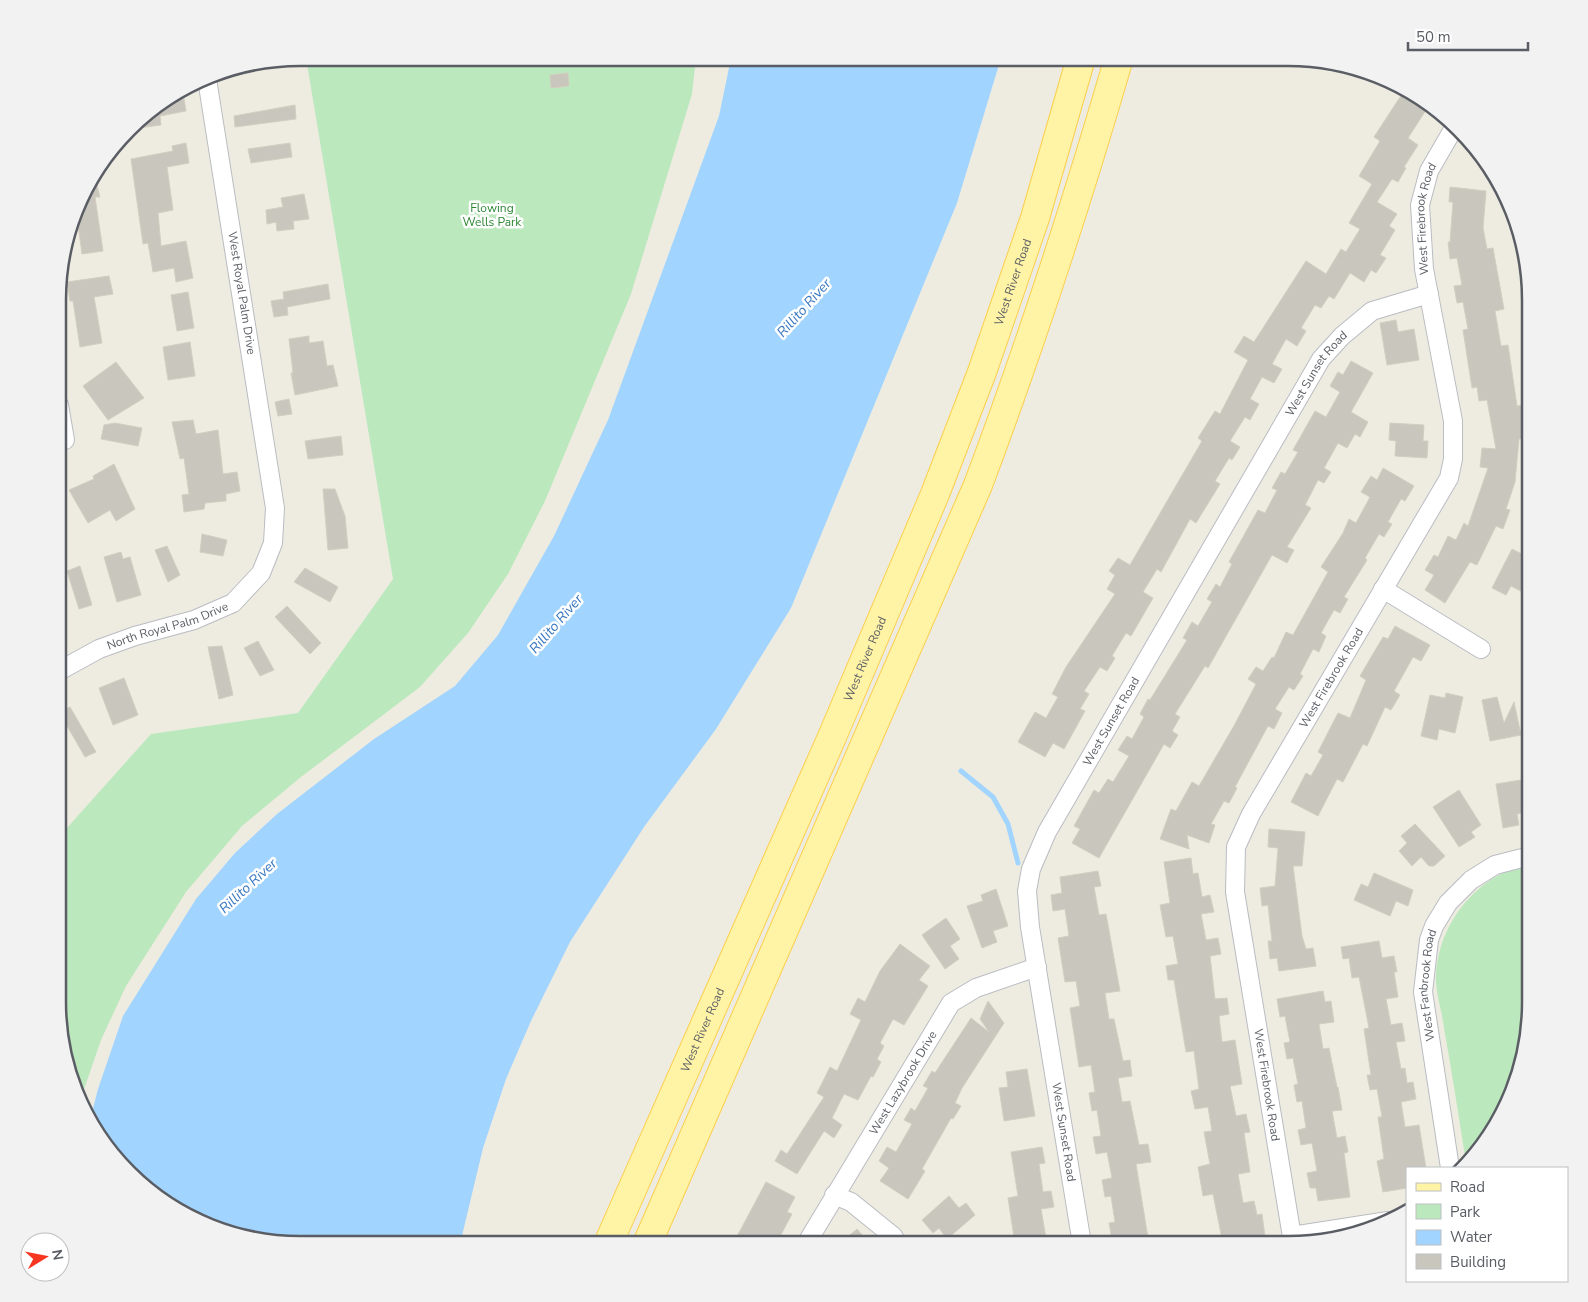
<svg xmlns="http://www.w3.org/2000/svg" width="1588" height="1302" viewBox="0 0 1588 1302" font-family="'Nunito Sans',sans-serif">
	<rect width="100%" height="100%" fill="#eeece1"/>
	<path fill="#bce8bd" d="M306 58H696L692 94 631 294 545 501 508 574 468 633 420 687 301 777 242 826 186 892 126 986 101 1040 80 1101 58 1018V838L151 734 298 713 393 579Z
		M1530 864V1018L1512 1095 1466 1163C1459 1118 1452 1073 1444 1028 1442 1011 1435 991 1436 975 1439 922 1478 874 1530 864Z"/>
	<path fill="#a1d4ff" d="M731 58H1001L957 203 791 608 716 729 644 827 570 942 531 1021 506 1079 483 1148 460 1244H285L207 1226 129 1174 90 1120 98 1089 123 1016 196 899 235 853 277 814 374 739 455 686 498 635 554 536 608 420 719 116Z"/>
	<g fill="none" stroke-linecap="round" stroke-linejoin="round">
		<path stroke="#a1d4ff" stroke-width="5" d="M961 771 993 797 1008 824 1018 863"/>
	</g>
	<path fill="#c9c6be" stroke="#d3cebf" d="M568 73 569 86 551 88 550 75Z
		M1404 91 1428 107 1408 138 1418 145 1404 167 1406 168 1398 182 1392 179 1377 202 1397 214 1389 226 1395 230 1380 255 1386 258 1376 273 1371 270 1364 282 1350 273 1334 299 1329 296 1321 308 1315 305 1301 328 1306 331 1297 346 1286 339 1272 364 1282 369 1274 383 1262 377 1250 399 1259 404 1250 420 1245 417 1230 441 1240 447 1232 460 1229 458 1215 481 1220 484 1196 523 1190 519 1161 572 1157 569 1143 592 1153 598 1131 636 1126 633 1112 656 1115 658 1107 671 1100 667 1084 691 1089 694 1080 709 1085 711 1064 749 1053 743 1045 757 1018 742 1035 712 1046 718 1058 697 1052 694 1066 667 1115 594 1107 589 1115 575 1109 571 1118 558 1130 565 1202 441 1198 438 1215 411 1220 414 1248 360 1234 352 1244 336 1254 342 1306 261 1326 274 1341 249 1346 252 1360 229 1349 223 1372 184 1359 176 1380 141 1374 137Z
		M183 93 186 111 160 116 161 125 131 129 140 118Z
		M295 105 296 119 235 127 234 116Z
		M186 143 189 163 167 167 173 210 158 213 161 246 186 241 193 278 176 282 174 268 153 272 148 243 143 244 131 159 173 151 172 146Z
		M290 143 292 157 251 163 248 149Z
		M94 174 100 197H95L103 251 82 254 77 217 90 179Z
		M1450 187 1486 191 1483 228 1487 249 1493 248 1504 309 1495 311 1501 346 1508 345 1517 406 1523 405 1529 437 1519 439 1515 482 1506 509 1510 510 1503 529 1496 526 1477 565 1470 562 1445 603 1425 590 1434 575 1425 570 1434 555 1438 557 1448 536 1456 540 1464 523 1468 526 1488 468 1480 467 1482 448 1496 449 1487 400 1479 401 1477 387 1472 388 1463 330 1468 329 1463 302 1457 303 1454 286 1462 285 1457 258 1450 259 1448 242H1450L1453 202H1449Z
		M304 194 309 219 293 221 294 229 277 231 276 222 267 224 266 210 283 207 281 198Z
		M109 276 113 294 94 297 102 343 80 347 73 301H70L67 282Z
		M328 284 330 299 287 307 288 315 274 317 271 301 284 299 283 292Z
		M188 292 194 328 177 331 171 295Z
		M1396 320 1398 332 1414 329 1419 360 1387 365 1380 323Z
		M309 336V343L323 341 327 366 333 365 338 386 295 395 291 373H293L289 339Z
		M190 342 195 376 168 380 163 347Z
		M1351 361 1373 373 1351 412 1368 422 1360 437 1355 434 1347 448 1338 443 1324 468 1331 472 1324 483 1318 480 1305 505 1311 508 1287 547 1294 550 1287 563 1272 555 1208 668 1205 666 1175 714 1180 717 1172 731 1178 735 1170 748 1164 744 1099 858 1072 843 1080 829 1074 826 1094 790 1099 793 1108 779 1113 782 1129 756 1118 750 1127 736 1132 739 1144 717 1140 714 1148 699 1150 700 1187 640 1183 638 1192 622 1198 626 1212 602 1207 599 1216 584 1220 587 1232 564 1229 562 1258 510 1265 513 1277 490 1272 488 1281 472 1285 474 1298 452 1293 450 1315 411 1326 417 1340 392 1330 386 1338 372 1343 375Z
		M116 362 144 398 108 420 83 386Z
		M289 399 292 414 278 416 275 402Z
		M193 420 196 434 218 430 223 474 237 472 240 491 226 494V501L205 503 204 509 184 512 182 495 189 494 184 458 180 459 172 422Z
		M115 423 142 428 138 446 101 439 104 425Z
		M1390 423 1424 425 1423 441H1428L1427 458 1395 456 1396 441 1389 440Z
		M341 436 343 455 308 459 305 441Z
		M114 464 135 509 116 521 110 510 88 523 69 490 94 479 93 476Z
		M1383 468 1414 486 1405 501 1401 499 1388 522 1392 524 1384 537 1379 534 1365 558 1367 560 1344 597 1348 599 1340 613 1334 610 1321 633 1326 636 1319 652 1313 649 1300 674 1303 676 1294 690 1289 687 1275 709 1282 713 1274 729 1268 726 1235 787 1237 788 1229 803 1224 801 1211 824 1215 825 1209 843 1187 835 1189 849 1160 839 1171 809 1176 811 1192 782 1199 786 1235 724 1256 684 1248 679 1256 667 1263 671 1272 657 1274 658 1286 632 1293 635 1328 572 1321 567 1343 533 1349 519 1356 523 1370 497 1361 492 1371 476 1377 480Z
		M323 489H335L345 516 348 548 328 550Z
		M202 534 227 540 223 556 200 552Z
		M167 546 180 575 168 582 155 550Z
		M1512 549 1530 558V596L1511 586 1506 595 1492 588Z
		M121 552 123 559 130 557 141 595 117 602 104 557Z
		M80 566 92 605 79 609 67 571Z
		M305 568 338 587 330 602 294 582Z
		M287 606 321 643 310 654 275 617Z
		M1395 626 1430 645 1421 661 1413 657 1394 691 1400 695 1391 710 1385 707 1367 746 1363 744 1343 782 1337 779 1318 816 1291 802 1306 773 1311 776 1323 755 1318 752 1338 713 1350 718 1366 680 1360 676 1383 637 1388 639Z
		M258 641 274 670 260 676 244 648Z
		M222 646 233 695 219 699 208 647Z
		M124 678 138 715 113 725 99 688Z
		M1446 693 1463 697 1455 733 1439 729 1437 740 1421 736 1430 695 1445 698Z
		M1497 697 1504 723 1514 702 1521 735 1490 741 1482 700Z
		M70 707 96 752 85 757 59 712Z
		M1521 780 1523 788 1530 787V811L1517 814 1519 825 1503 828 1496 784Z
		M1459 790 1481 825 1471 832 1475 837 1459 847 1433 807Z
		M1415 824 1445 856 1434 866H1429L1421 857 1412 866 1399 851 1407 843 1401 836Z
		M1269 829 1305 832 1302 866H1293L1302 936 1306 949 1313 948 1316 966 1279 971 1277 958 1270 959 1268 941H1272L1268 905 1262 906 1260 888 1275 886 1278 848 1268 847Z
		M1191 858 1193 874 1198 873 1202 897 1210 895 1214 912 1201 914 1206 940 1218 938 1221 954 1210 956 1215 999 1227 998 1229 1014 1219 1016 1222 1042 1235 1040 1242 1084 1230 1086 1236 1116 1246 1114 1250 1132 1244 1133 1250 1172 1238 1174 1243 1203 1254 1201 1257 1215 1262 1214 1266 1244H1223L1213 1194 1203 1196 1198 1167 1210 1164 1204 1132 1212 1131 1208 1107 1195 1109 1191 1091 1199 1089 1194 1051 1186 1052 1174 980H1168L1166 966 1178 964 1173 936 1166 937 1160 905 1170 903 1164 862Z
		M1098 871 1101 886 1094 887 1099 915 1106 914 1120 991 1105 993 1109 1019H1114L1123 1061 1130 1060 1132 1076 1118 1078 1122 1102 1130 1101 1139 1145 1148 1144 1151 1162 1136 1164 1149 1244H1118L1117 1239 1112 1240 1109 1223 1115 1222 1111 1196 1105 1197 1102 1180 1112 1178 1107 1152 1096 1154 1093 1137 1101 1136 1097 1110 1092 1111 1089 1093 1095 1092 1091 1065 1079 1067 1070 1008 1080 1006 1076 981 1065 982 1058 938 1069 936 1065 909 1053 911 1051 895 1062 893 1060 877Z
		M1374 873 1413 890 1408 906 1396 901 1390 916 1354 900 1361 884 1368 887Z
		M996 889 1008 926 993 931 997 942 982 948 967 906 983 901 981 895Z
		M946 918 960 939 950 946 959 959 945 969 922 935Z
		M1379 941 1382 958 1394 956 1397 972H1394L1398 997 1386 999 1391 1025 1402 1023 1405 1041 1396 1042 1401 1069 1405 1068 1407 1083 1413 1082 1416 1099 1401 1102 1405 1127 1419 1125 1426 1168H1407V1188L1383 1192 1377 1161 1384 1159 1378 1117H1382L1377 1089 1370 1090 1367 1075H1371L1364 1029 1369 1028 1359 977 1352 978 1349 958 1343 959 1341 947Z
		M900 944 930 966 919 980 928 986 904 1025 893 1019 880 1043 884 1046 877 1059 881 1062 873 1077 871 1076 858 1100 844 1094 832 1118 842 1125 834 1138 824 1131 797 1174 775 1161 781 1150 787 1154 824 1097 817 1093 830 1067 837 1071 861 1020 850 1014 858 998 865 1002 880 971Z
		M1323 991 1325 1002 1331 1001 1334 1022 1319 1024 1323 1049 1329 1048 1337 1087H1338L1342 1110 1332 1111 1337 1138 1345 1136 1348 1152 1344 1153 1350 1197 1318 1201 1316 1188H1310L1307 1173 1317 1171 1312 1143 1301 1145 1298 1130 1306 1128 1302 1101 1297 1102 1294 1085 1298 1084 1293 1058 1287 1059 1284 1043 1290 1042 1285 1016 1280 1017 1277 999Z
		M988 1001 1004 1023 962 1088 955 1103 961 1106 953 1119 951 1118 922 1169 925 1171 908 1199 880 1181 889 1168 879 1161 887 1147 896 1152 912 1124 904 1120 911 1108 915 1111 928 1088 923 1086 932 1071 935 1073 971 1018 989 1032 980 1019Z
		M1027 1069 1035 1116 1004 1121 999 1088 1008 1087 1006 1072Z
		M1042 1147 1045 1163 1039 1164 1043 1192 1051 1191 1054 1207 1041 1209 1047 1244H1015L1008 1198 1018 1196 1011 1152Z
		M766 1182 795 1197 787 1212 792 1214 776 1244H733Z
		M949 1196 959 1208 966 1203 975 1215 947 1239 939 1228 933 1233 922 1220Z
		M857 1229 870 1244H839Z"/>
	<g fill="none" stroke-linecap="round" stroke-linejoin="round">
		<defs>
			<g id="street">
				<path d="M59 405 65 440"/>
				<path d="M1383 589 1481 649"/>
				<path id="s1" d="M59 671 99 649 135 636 194 620 233 603 261 573 273 543 275 508 207 79"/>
				<path id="s2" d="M1450 1168 1423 992 1429 940 1434 926 1448 903 1471 880 1495 865 1530 856"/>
				<path d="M834 1195 851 1202 893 1236 898 1244"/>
				<path d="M1292 1236 1388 1221"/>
				<path id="s3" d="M1293 1243 1235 892 1236 847 1251 814 1449 478 1453 459V421L1424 269 1420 205 1429 171 1455 126"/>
				<path id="s4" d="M806 1244 951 1003 976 988 1037 967"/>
				<path id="s5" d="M1082 1244 1030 927 1027 891 1031 869 1047 832 1321 359 1342 336 1372 311 1429 294"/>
			</g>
			<g id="primary">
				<path id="s6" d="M608 1244 832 737 935 494 982 372 1035 218 1081 58"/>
				<path d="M647 1244 978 485C1031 344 1077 202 1119 58"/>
			</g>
		</defs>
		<use href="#street" stroke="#b9bcc2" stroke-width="20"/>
		<use href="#primary" stroke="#fccf4d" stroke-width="30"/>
		<use href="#street" stroke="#fff" stroke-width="18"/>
		<use href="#primary" stroke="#fff3a6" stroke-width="28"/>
	</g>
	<g text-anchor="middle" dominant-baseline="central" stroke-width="5" stroke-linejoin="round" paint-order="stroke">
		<g font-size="12" fill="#2e8735" stroke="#fff">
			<text x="492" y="208">Flowing<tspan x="492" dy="14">Wells Park</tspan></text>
		</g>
		<g font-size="12" fill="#5a5e64" stroke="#fff">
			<text stroke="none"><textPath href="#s3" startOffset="1090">West Firebrook Road</textPath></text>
			<text stroke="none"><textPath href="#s6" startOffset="1044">West River Road</textPath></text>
			<text transform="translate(242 293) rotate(81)">West Royal Palm Drive</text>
			<text stroke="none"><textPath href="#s5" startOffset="952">West Sunset Road</textPath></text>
			<text stroke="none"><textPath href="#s1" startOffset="118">North Royal Palm Drive</textPath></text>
			<text stroke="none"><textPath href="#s6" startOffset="639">West River Road</textPath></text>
			<text stroke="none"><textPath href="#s3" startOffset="595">West Firebrook Road</textPath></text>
			<text stroke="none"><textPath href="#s5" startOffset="548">West Sunset Road</textPath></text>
			<text stroke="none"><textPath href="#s2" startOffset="185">West Fanbrook Road</textPath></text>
			<text stroke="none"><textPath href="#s6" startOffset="234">West River Road</textPath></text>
			<text stroke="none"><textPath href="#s4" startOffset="188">West Lazybrook Drive</textPath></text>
			<text transform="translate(1267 1085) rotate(81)">West Firebrook Road</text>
			<text transform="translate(1064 1132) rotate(81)">West Sunset Road</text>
		</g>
		<g font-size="14" font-style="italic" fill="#3878c2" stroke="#fff">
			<text transform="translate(804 308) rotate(-48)">Rillito River</text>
			<text transform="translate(556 624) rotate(-49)">Rillito River</text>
			<text transform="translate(248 886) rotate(-43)">Rillito River</text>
		</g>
	</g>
	<path d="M0 0H1588V1302H0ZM300 66H1288A234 234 0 0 1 1522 300V1002A234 234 0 0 1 1288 1236H300A234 234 0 0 1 66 1002V300A234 234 0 0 1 300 66Z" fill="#f2f2f3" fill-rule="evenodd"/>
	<path fill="none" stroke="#5a5e64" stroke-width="2.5" d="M300 66H1288A234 234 0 0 1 1522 300V1002A234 234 0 0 1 1288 1236H300A234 234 0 0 1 66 1002V300A234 234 0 0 1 300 66Z"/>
	<rect x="1406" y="1167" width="162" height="115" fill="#ffffff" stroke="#bdbfc1"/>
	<rect x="1416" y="1183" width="25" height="8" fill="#fff3a6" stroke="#bdbfc1"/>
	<text x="1450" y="1192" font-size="15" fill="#5a5e64">Road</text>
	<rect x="1416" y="1204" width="25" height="15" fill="#bce8bd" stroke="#bdbfc1"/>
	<text x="1450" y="1217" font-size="15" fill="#5a5e64">Park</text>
	<rect x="1416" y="1230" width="25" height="15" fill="#a1d4ff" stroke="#bdbfc1"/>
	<text x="1450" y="1242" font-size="15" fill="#5a5e64">Water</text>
	<rect x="1416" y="1254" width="25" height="15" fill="#c9c6be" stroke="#bdbfc1"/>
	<text x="1450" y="1267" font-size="15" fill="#5a5e64">Building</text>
	<g transform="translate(45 1257) rotate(80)"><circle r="24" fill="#ffffff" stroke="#bdbfc1"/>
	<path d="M0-4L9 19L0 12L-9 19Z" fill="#f63620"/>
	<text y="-8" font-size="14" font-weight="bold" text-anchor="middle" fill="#5a5e64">N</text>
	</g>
	<path d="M1408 42v8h120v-8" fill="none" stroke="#5a5e64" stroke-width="2.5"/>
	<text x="1416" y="42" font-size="15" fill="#5a5e64" stroke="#ffffff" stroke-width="4" paint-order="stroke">50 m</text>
</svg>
